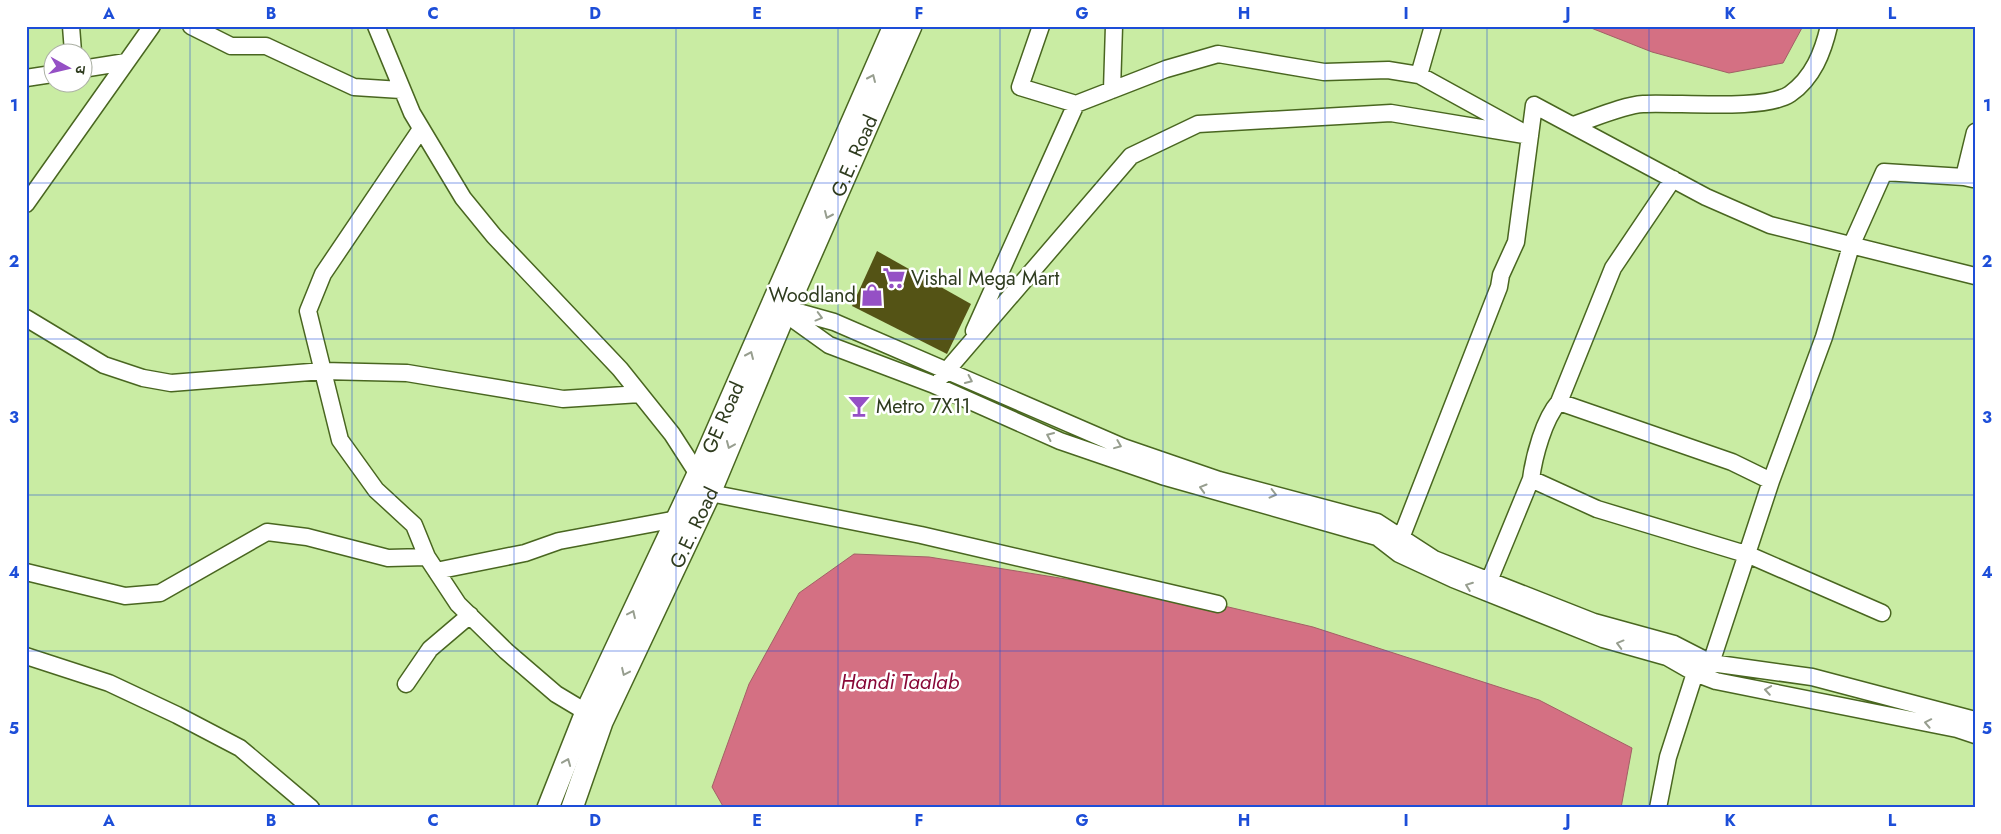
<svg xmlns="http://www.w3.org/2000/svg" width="2001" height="834" viewBox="0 0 2001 834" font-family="Jost,'Noto Sans Devanagari',sans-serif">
	<rect width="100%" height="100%" fill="#c9eca3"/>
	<path fill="#d47083" stroke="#a26065" d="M1586 26H1803L1783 63 1729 73 1652 52Z
		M854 554 929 557 1203 601 1313 627 1539 700 1632 748 1621 808H724L712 787 749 684 799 593Z"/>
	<path fill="#545315" d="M877 251 971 304 947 354 852 306Z"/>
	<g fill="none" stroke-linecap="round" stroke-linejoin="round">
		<defs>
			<path id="minor" d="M71 26 73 52
				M191 26 231 46H266L354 87 401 90
				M376 26 412 113 463 198 494 236 620 369 672 434 710 493 921 535 1218 604
				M1041 26 1020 87 1076 104
				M1433 26 1419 75 1519 130
				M82 69 126 62
				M26 78 52 74
				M1112 90 1114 26
				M1573 125C1592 119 1624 105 1643 104 1676 102 1765 111 1790 94 1813 78 1823 52 1829 26
				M421 129 323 274 308 311 340 440 376 490 414 525 427 557 458 604 506 651 556 694 596 718
				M1973 179 1964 177 1975 132
				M26 204 152 26
				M776 307 829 345 932 384 1060 441 1162 476 1377 537 1399 554 1453 579 1603 639 1667 657 1695 673 1716 681 1957 729 1975 735
				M784 308 834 322 1123 447 1219 480 1377 522 1434 559 1594 622 1674 644 1711 663 1812 677 1975 720
				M26 318 104 365 143 378 171 383 323 371 407 373 563 399 640 394
				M974 331 1076 104 1166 69 1218 54 1324 72 1388 70 1419 75
				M942 376 1131 156 1198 124 1391 113 1530 136
				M1559 402 1732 462 1771 481
				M1531 479 1597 509 1749 555 1882 613
				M1400 548 1401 538 1499 287 1501 275 1516 242 1534 105 1706 197 1770 225 1975 276
				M436 571 525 553 559 541 677 519
				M26 572 125 596 160 593 267 532 307 537 388 558 427 557
				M1489 581 1531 479C1534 456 1544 419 1559 402L1613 268 1673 179
				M26 656 109 683 177 715 240 748 311 808
				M406 684 430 649 470 615
				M1658 808 1668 757 1695 673 1711 663 1771 481 1824 337 1851 246 1884 172 1964 177"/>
			<g id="major">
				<path id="s1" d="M548 808 586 712 697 476 894 26"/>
				<path id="s2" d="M572 808 602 722 710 493 785 313 911 26"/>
			</g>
		</defs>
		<use href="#minor" stroke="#496620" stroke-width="19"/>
		<use href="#major" stroke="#496620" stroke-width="24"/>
		<use href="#minor" stroke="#fff" stroke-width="16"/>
		<use href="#major" stroke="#fff" stroke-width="21"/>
	</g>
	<defs><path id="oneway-chevron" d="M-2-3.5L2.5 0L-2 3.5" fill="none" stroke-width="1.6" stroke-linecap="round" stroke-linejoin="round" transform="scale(1.25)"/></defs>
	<g stroke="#979e8f">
		<use href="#oneway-chevron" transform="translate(872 78) rotate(-66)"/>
		<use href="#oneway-chevron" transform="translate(828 215) rotate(114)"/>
		<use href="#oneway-chevron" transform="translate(819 317) rotate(15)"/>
		<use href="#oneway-chevron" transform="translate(750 355) rotate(-66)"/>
		<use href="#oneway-chevron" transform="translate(969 380) rotate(25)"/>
		<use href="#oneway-chevron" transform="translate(1050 436) rotate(-156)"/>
		<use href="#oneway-chevron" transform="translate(730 445) rotate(113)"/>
		<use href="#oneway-chevron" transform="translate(1118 445) rotate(22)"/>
		<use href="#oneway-chevron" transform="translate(1203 488) rotate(-164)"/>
		<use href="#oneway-chevron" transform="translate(1273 494) rotate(14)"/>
		<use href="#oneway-chevron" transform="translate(1469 586) rotate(-159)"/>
		<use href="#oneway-chevron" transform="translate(632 614) rotate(-65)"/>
		<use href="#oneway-chevron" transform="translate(1620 644) rotate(-165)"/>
		<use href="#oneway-chevron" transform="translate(625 672) rotate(115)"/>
		<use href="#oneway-chevron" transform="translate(1768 690) rotate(-171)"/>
		<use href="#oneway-chevron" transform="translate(1928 723) rotate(-169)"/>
		<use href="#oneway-chevron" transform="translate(567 762) rotate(-68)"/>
	</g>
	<path fill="none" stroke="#1d4ed8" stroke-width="1" stroke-opacity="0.55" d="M190 26V808M352 26V808M514 26V808M676 26V808M838 26V808M1000 26V808M1163 26V808M1325 26V808M1487 26V808M1649 26V808M1811 26V808M26 183H1975M26 339H1975M26 495H1975M26 651H1975"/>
	<defs>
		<symbol id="supermarket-bare" viewBox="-9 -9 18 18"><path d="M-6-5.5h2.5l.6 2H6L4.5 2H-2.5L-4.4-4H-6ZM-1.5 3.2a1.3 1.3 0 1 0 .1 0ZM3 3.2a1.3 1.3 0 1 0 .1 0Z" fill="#9550c5" stroke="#fff" stroke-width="2.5" paint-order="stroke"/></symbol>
		<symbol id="shop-bare" viewBox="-9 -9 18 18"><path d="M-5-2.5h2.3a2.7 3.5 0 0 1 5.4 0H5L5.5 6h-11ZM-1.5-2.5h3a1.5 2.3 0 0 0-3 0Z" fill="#9550c5" stroke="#fff" stroke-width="2.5" paint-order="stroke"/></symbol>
		<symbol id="bar-bare" viewBox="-9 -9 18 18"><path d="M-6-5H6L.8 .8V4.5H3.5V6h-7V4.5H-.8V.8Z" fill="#9550c5" stroke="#fff" stroke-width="2.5" paint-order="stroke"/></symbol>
	</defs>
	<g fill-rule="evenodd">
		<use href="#supermarket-bare" x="878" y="262" width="32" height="32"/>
		<use href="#shop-bare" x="856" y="279" width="32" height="32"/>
		<use href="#bar-bare" x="843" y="390" width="32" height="32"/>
	</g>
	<g text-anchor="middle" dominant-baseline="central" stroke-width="5" stroke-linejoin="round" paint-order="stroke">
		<g font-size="20" fill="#2f3c1f" stroke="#fff">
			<text stroke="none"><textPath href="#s2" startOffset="711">G.E. Road</textPath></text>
			<text stroke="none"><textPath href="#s1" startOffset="428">GE Road</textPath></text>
			<text stroke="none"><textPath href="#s2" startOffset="306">G.E. Road</textPath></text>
		</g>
		<g font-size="20" fill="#2f3c1f" stroke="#fff" text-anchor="start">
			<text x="911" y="278">Vishal Mega Mart</text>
			<text x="856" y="295" text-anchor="end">Woodland</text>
			<text x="876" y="406">Metro 7X11</text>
		</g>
		<g font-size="21" font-style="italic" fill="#880837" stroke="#fff">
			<text x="900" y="682">Handi Taalab</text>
		</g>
	</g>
	<rect width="2001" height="834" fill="none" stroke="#ffffff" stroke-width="55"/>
	<g transform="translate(68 68) rotate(98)"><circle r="24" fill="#ffffff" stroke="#acb1a5"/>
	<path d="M0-4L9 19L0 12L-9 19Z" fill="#9550c5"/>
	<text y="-8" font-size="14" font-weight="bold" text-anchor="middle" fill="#2f3c1f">उ</text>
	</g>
	<rect x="28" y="28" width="1946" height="778" fill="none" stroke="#1d4ed8" stroke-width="2"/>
	<g font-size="16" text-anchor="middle" font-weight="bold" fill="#1d4ed8">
		<text x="109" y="19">A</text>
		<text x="271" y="19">B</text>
		<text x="433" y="19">C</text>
		<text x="595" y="19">D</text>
		<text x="757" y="19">E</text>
		<text x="919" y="19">F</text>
		<text x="1082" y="19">G</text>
		<text x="1244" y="19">H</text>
		<text x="1406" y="19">I</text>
		<text x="1568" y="19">J</text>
		<text x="1730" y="19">K</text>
		<text x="1892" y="19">L</text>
		<text x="14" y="111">1</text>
		<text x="1987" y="111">1</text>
		<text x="14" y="267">2</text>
		<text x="1987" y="267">2</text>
		<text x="14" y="423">3</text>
		<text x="1987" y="423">3</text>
		<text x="14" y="578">4</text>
		<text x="1987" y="578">4</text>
		<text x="14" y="734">5</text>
		<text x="1987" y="734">5</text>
		<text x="109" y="826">A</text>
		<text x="271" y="826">B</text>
		<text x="433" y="826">C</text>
		<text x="595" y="826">D</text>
		<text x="757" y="826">E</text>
		<text x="919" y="826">F</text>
		<text x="1082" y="826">G</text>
		<text x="1244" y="826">H</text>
		<text x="1406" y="826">I</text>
		<text x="1568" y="826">J</text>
		<text x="1730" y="826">K</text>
		<text x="1892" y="826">L</text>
	</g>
</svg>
